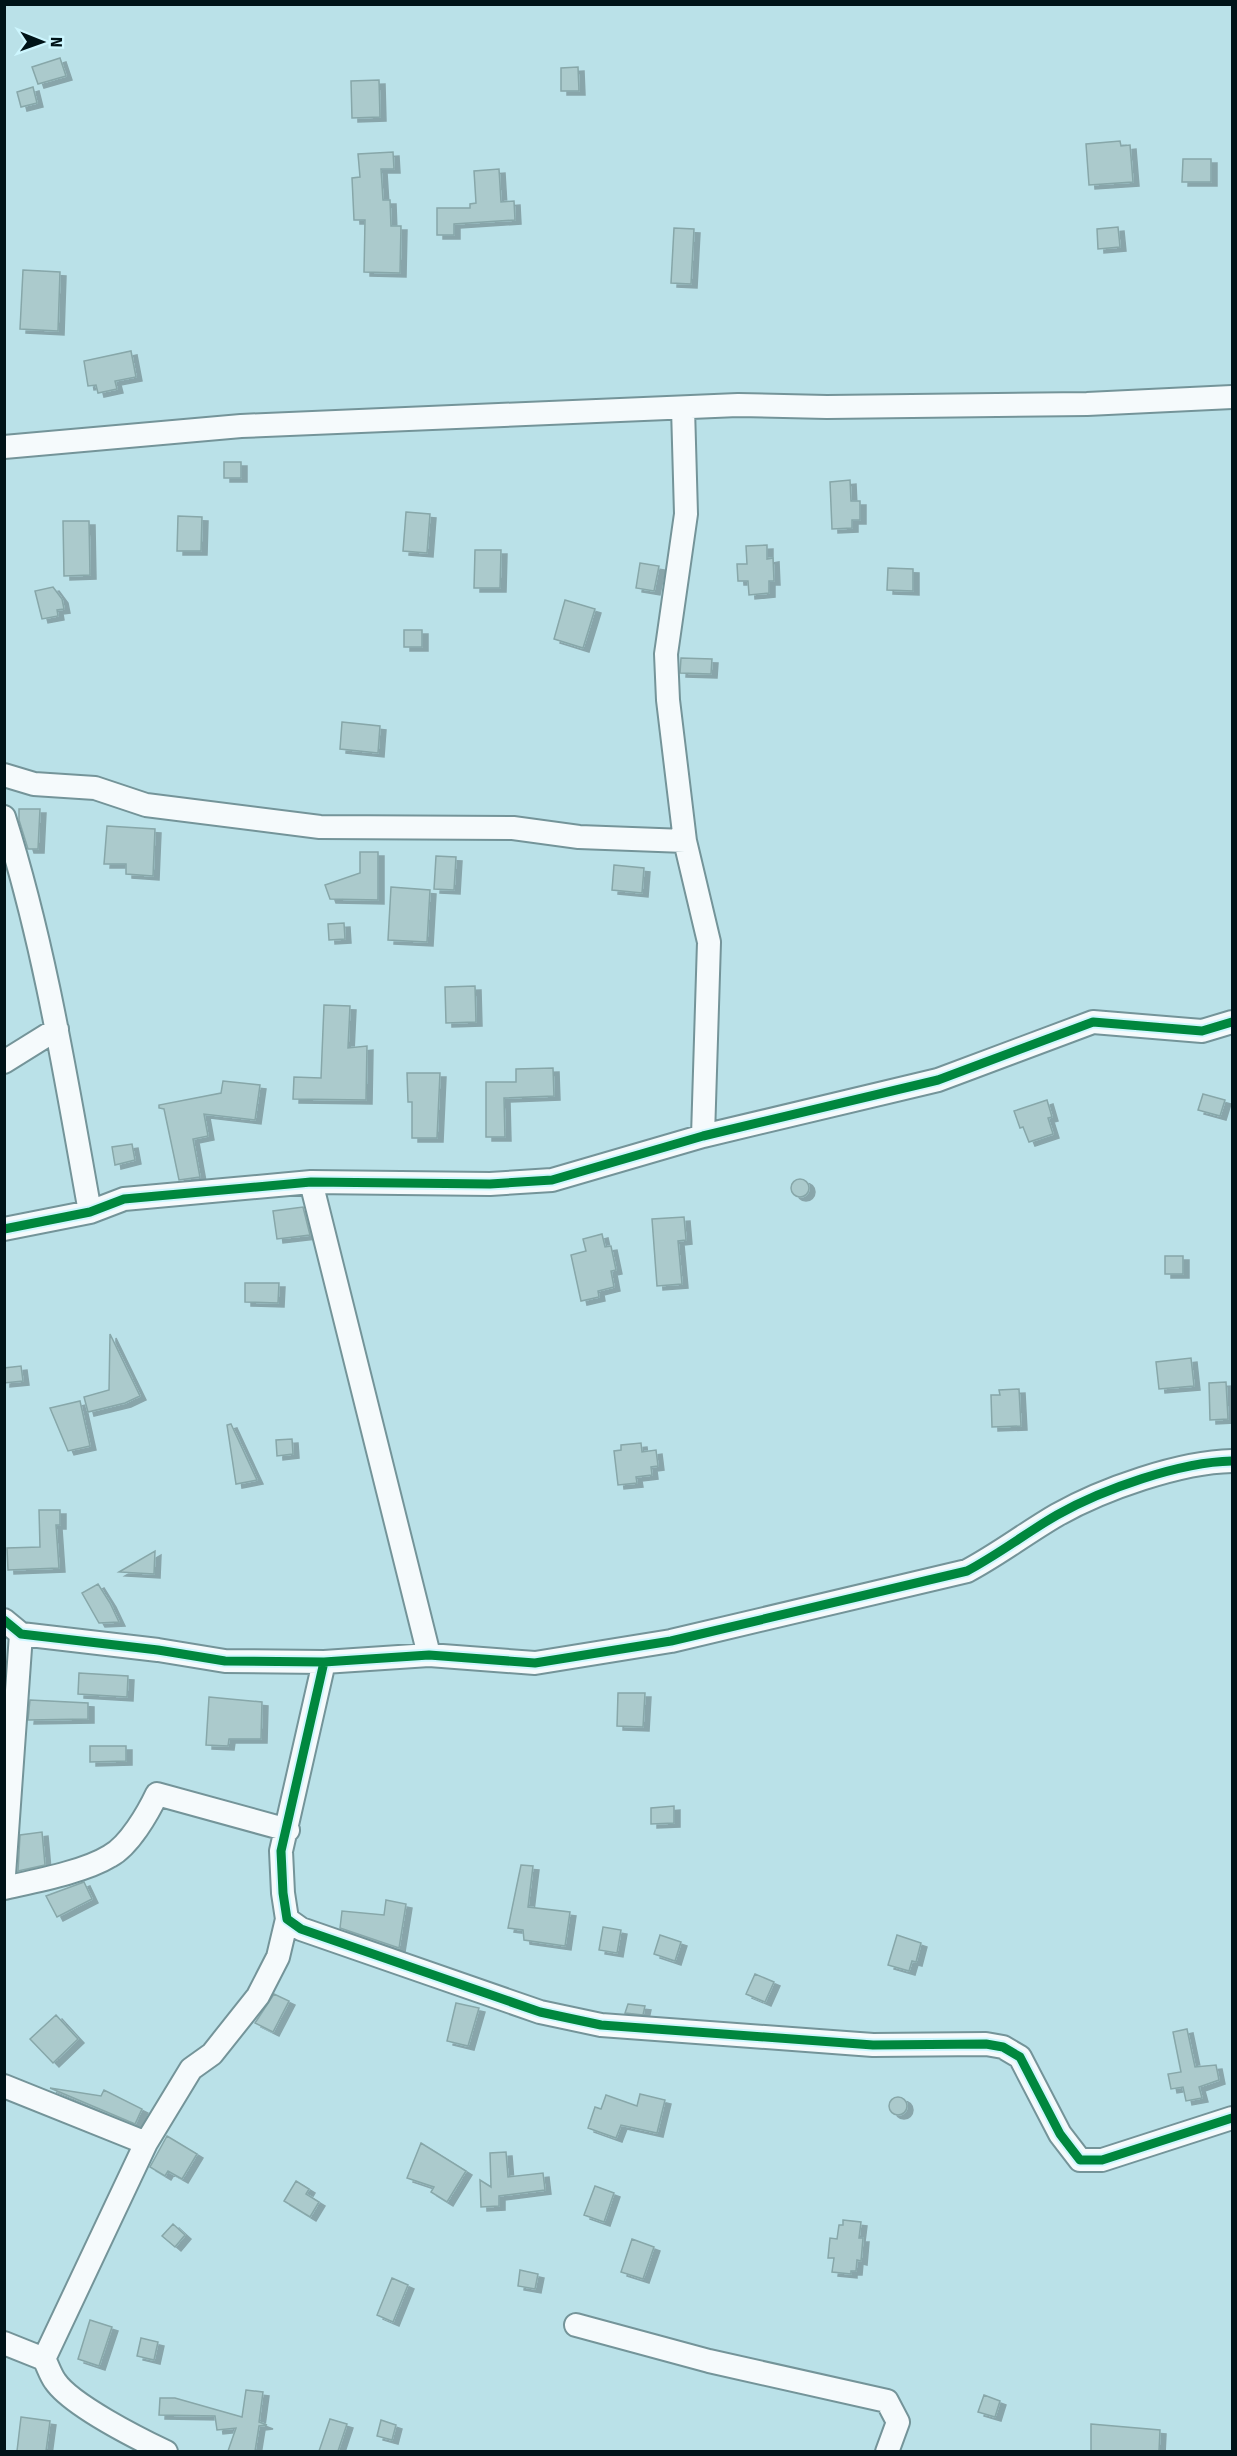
<svg xmlns="http://www.w3.org/2000/svg" width="1237" height="2456" viewBox="0 0 1237 2456" font-family="'Fira Sans',sans-serif">
	<defs>
		<filter id="shadow"><feDropShadow dx="6" dy="4" stdDeviation="0" flood-color="#0004"/></filter>
	</defs>
	<rect width="100%" height="100%" fill="#bae1e8"/>
	<path fill="#abcacc" stroke="#87a7a9" stroke-width="1.5" filter="url(#shadow)" d="M60 58 66 76 38 84 32 67Z
		M578 67 579 91H561V68Z
		M379 80 380 117 352 118 351 81Z
		M33 87 37 103 21 107 17 92Z
		M1120 141 1121 146 1130 145 1133 182 1089 185 1086 144Z
		M393 152 394 169H381L383 200H390L391 226H401L400 273 364 272 365 220H354L352 178 360 177 358 154Z
		M1183 159H1211V182H1182Z
		M499 169 501 202 514 201 515 220 454 224V235H437V208H470V204L476 203 474 171Z
		M1118 227 1120 247 1098 249 1097 229Z
		M674 228 694 229 691 284 671 283Z
		M23 270 60 272 58 331 20 329Z
		M131 351 136 377 115 381 117 389 98 393 96 385 88 386 84 361Z
		M224 462H241V478H224Z
		M850 480 851 501H860V520H852V528L832 529 830 482Z
		M406 512 430 514 427 553 403 551Z
		M178 516 202 517 201 551H177Z
		M63 521H89L90 575 64 576Z
		M767 545V559L773 558 774 581H769V593L749 595 748 581H738L737 564H747L746 546Z
		M475 550H501L500 588H474Z
		M640 563 659 566 654 591 636 588Z
		M888 568 913 569V591L887 590Z
		M53 587 62 599 64 609 57 610 58 616 42 619 35 591Z
		M565 600 595 609 583 648 554 639Z
		M404 630H422V647H404Z
		M681 658 712 659 711 674 680 673Z
		M342 722 380 726 378 753 340 749Z
		M19 809H40L38 849H28L19 820Z
		M107 826 155 829 153 876 126 874V864H104Z
		M360 852H378V900L330 899 325 885 360 873Z
		M436 856 456 857 454 890 434 889Z
		M614 865 644 868 642 893 612 890Z
		M391 887 430 890 427 942 388 940Z
		M344 923 345 939 329 940 328 924Z
		M475 986 476 1022 446 1023 445 987Z
		M324 1005 350 1006 348 1048 367 1046 366 1100 293 1099 294 1077 321 1078Z
		M553 1068 554 1096 504 1098 505 1137H486V1082H516V1069Z
		M407 1073H440L437 1138H412V1102H408Z
		M223 1081 260 1085 255 1120 204 1114 208 1136 193 1139 200 1177 179 1180 164 1109 159 1108V1105L221 1093Z
		M1203 1094 1225 1100 1220 1116 1198 1110Z
		M1047 1100 1052 1117 1048 1118 1053 1134 1029 1142 1023 1127 1020 1128 1014 1111Z
		M132 1144 135 1160 115 1165 112 1147Z
		M791 1188a9 9 0 1 1 18 0a9 9 0 1 1-18 0Z
		M303 1207 310 1235 277 1239 273 1211Z
		M684 1217 686 1240 678 1241 682 1284 657 1286 652 1219Z
		M602 1234 605 1247 611 1246 616 1270 611 1271 614 1287 598 1291 599 1297 581 1301 571 1255 586 1251 583 1239Z
		M1165 1256H1183V1274H1165Z
		M245 1283H279L278 1303 245 1302Z
		M110 1334 140 1396 125 1403 88 1412 84 1397 109 1390Z
		M1191 1358 1194 1386 1159 1389 1156 1362Z
		M21 1366 23 1381 4 1383V1368Z
		M1226 1382 1228 1419 1210 1420 1209 1383Z
		M1019 1389 1021 1426 992 1427 991 1395H1000L999 1390Z
		M80 1401 90 1446 68 1451 50 1408Z
		M231 1424 257 1480 236 1484 227 1425Z
		M292 1439 293 1454 277 1456 276 1440Z
		M641 1443 642 1452 656 1450 658 1466 651 1467 652 1475 636 1477 637 1483 618 1485 614 1451 621 1450V1445Z
		M39 1510H60V1525H56L59 1568 8 1570 7 1548 40 1547Z
		M155 1551 154 1574 119 1572Z
		M98 1584 110 1603 119 1622 99 1623 82 1593Z
		M79 1673 128 1676 127 1697 78 1694Z
		M618 1693H645L643 1727 617 1726Z
		M209 1697 262 1702 261 1739H229L228 1746 206 1745Z
		M30 1700 88 1703V1719L28 1720Z
		M90 1746H126V1761L90 1762Z
		M674 1806V1823L651 1824V1808Z
		M42 1832 45 1865 18 1871 20 1835Z
		M521 1865 533 1866 528 1907 570 1912 565 1946 524 1940 523 1930 508 1928Z
		M84 1882 92 1899 57 1917 46 1896Z
		M386 1900 406 1904 399 1948 340 1928 342 1911 384 1915Z
		M603 1927 621 1930 617 1953 599 1950Z
		M660 1935 681 1942 675 1961 654 1954Z
		M897 1935 921 1943 916 1962 912 1961 909 1971 888 1965Z
		M755 1974 774 1982 765 2002 746 1994Z
		M274 1994 289 2001 273 2032 255 2023Z
		M456 2003 479 2008 468 2046 447 2041Z
		M628 2004 645 2006 643 2015 625 2013Z
		M56 2015 78 2039 53 2063 30 2039Z
		M1187 2029 1195 2067 1216 2065 1219 2080 1199 2087 1202 2098 1186 2101 1183 2087 1171 2089 1168 2074 1181 2072 1173 2032Z
		M50 2088 101 2096 104 2090 142 2109 135 2124Z
		M640 2094 665 2100 657 2133 621 2125 616 2138 588 2128 595 2107 601 2109 606 2095 637 2106Z
		M889 2106a9 9 0 1 1 18 0a9 9 0 1 1-18 0Z
		M167 2136 197 2154 182 2179 168 2171 165 2176 150 2167Z
		M421 2143 466 2171 447 2202 431 2192 434 2187 407 2178Z
		M506 2152 508 2177 543 2173 545 2190 499 2196V2206L481 2207 480 2180 491 2187 490 2153Z
		M296 2181 309 2189 306 2194 319 2202 310 2217 284 2201Z
		M595 2186 614 2193 604 2222 584 2215Z
		M843 2220 861 2222 859 2238H863L861 2261 857 2260 856 2271H851V2274L832 2272 834 2258H828L830 2238 837 2239 839 2225H843Z
		M173 2224 185 2235 175 2247 162 2236Z
		M632 2239 654 2247 643 2279 621 2272Z
		M520 2270 538 2274 535 2289 518 2286Z
		M392 2278 408 2285 393 2322 377 2315Z
		M90 2320 112 2327 99 2366 78 2359Z
		M141 2338 158 2342 154 2360 137 2356Z
		M246 2390 263 2392 259 2422 267 2425 259 2426 255 2451H228L236 2428 217 2430 215 2416 159 2415 160 2398H175L242 2417Z
		M984 2395 1000 2401 995 2417 978 2412Z
		M21 2417 50 2421 46 2451H17Z
		M330 2419 347 2424 338 2451H319Z
		M381 2420 396 2425 392 2440 377 2436Z
		M1091 2424 1160 2430 1159 2451H1091Z"/>
	<g fill="none" stroke-linecap="round" stroke-linejoin="round">
		<defs>
			<path id="street" d="M683 408 686 514 666 654 668 700 685 841 709 942 703 1136
				M4 447 241 426 738 405 827 407 1087 404 1232 397
				M4 775 34 784 95 788 146 805 320 827 513 828 579 837 685 841
				M4 817C45 946 66 1079 90 1212
				M4 1062 57 1029
				M311 1182 429 1655
				M4 1229 90 1212 124 1199 311 1182 490 1184 552 1180 703 1136 938 1080 1093 1022 1202 1031 1232 1022
				M4 1620 21 1634 158 1650 225 1661 324 1662 429 1655 535 1663 671 1641 967 1571C999 1554 1026 1533 1057 1515 1103 1489 1180 1462 1232 1461
				M324 1662 281 1851 283 1893 287 1919 301 1929 540 2012 601 2025 873 2045 986 2044 1003 2047 1020 2057 1060 2134 1080 2160H1102L1232 2118
				M4 1875 21 1634
				M4 1888C35 1881 84 1872 110 1856 129 1846 148 1813 157 1794L288 1830
				M4 2086 146 2143
				M576 2325 709 2361 887 2401 898 2422 887 2452
				M4 2343 44 2359C48 2366 50 2374 55 2381 71 2405 139 2439 166 2452
				M44 2359 146 2143 191 2069 212 2054 258 1996 278 1957 287 1919"/>
		</defs>
		<use href="#street" stroke="#749499" stroke-width="26"/>
		<use href="#street" stroke="#f5fafc" stroke-width="22"/>
		<defs>
			<path id="cycleway" d="M4 1229 90 1212 124 1199 311 1182 490 1184 552 1180 703 1136 938 1080 1093 1022 1202 1031 1232 1022
				M4 1620 21 1634 158 1650 225 1661 324 1662 429 1655 535 1663 671 1641 967 1571C999 1554 1026 1533 1057 1515 1103 1489 1180 1462 1232 1461
				M324 1662 281 1851 283 1893 287 1919 301 1929 540 2012 601 2025 873 2045 986 2044 1003 2047 1020 2057 1060 2134 1080 2160H1102L1232 2118"/>
		</defs>
		<use href="#cycleway" stroke="#cdf6fe" stroke-width="13"/>
		<use href="#cycleway" stroke="#00873e" stroke-width="9"/>
	</g>
	<rect width="1237" height="2456" fill="none" stroke="#001318" stroke-width="12"/>
	<g transform="translate(42 42) rotate(91)" stroke="#cdf6fe" stroke-width="4.5" paint-order="stroke">
	<path d="M0-4.5L10 22L0 15L-10 22Z" fill="#001318"/>
	<text y="-9" font-size="16" font-weight="bold" text-anchor="middle" fill="#001318">N</text>
	</g>
</svg>
